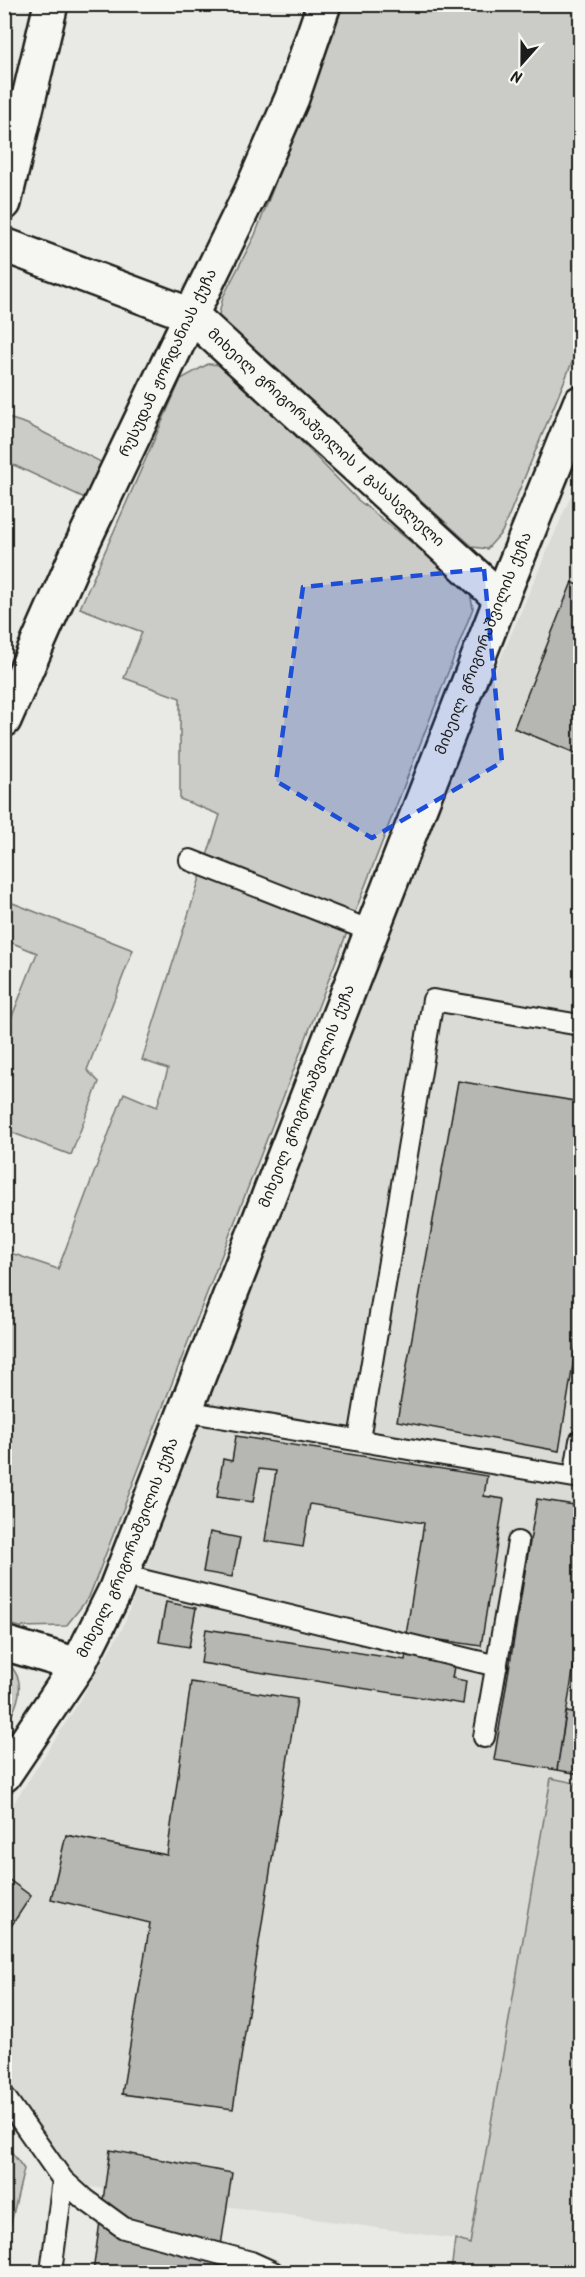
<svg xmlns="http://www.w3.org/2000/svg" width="585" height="2277" viewBox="0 0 585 2277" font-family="Kalam,'Noto Sans Georgian',sans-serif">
	<rect width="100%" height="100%" fill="#e9e9e5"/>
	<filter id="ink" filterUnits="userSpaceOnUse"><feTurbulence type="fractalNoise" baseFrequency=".0167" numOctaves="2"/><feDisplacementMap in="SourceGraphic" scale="12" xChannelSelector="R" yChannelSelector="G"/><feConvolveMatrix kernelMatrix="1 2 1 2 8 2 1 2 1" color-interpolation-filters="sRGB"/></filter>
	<g filter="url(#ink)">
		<path fill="#dadad6" d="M580 475V1784L551 1779 470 2244 455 2239 78 2185 5 2077 4 1818 74 1710 122 1629 429 824Z"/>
		<path fill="#cbcbc7" stroke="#747472" stroke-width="1.5" d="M343 5H580V343L502 532 487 549 473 547 218 318 223 297 255 235 333 35Z
			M208 364 223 365 249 388 358 500 469 588 473 608 89 1597 66 1626 20 1627 5 1623V1251L58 1269 124 1093 157 1107 168 1069 142 1060 220 815 180 799V698L124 678 142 632 80 608 181 379Z
			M5 417 27 424 103 463 89 500 5 461Z
			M5 900 133 950 87 1070 99 1082 71 1155 5 1130V1017L11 1019 37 953 5 940Z
			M5 1661C8 1664 13 1668 15 1672 26 1689 14 1712 5 1727Z
			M551 1778 580 1784V2272H451L455 2239 470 2244Z
			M5 2143 24 2169 5 2248Z"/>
		<path fill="#b6b6b3" stroke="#1c1c1c" stroke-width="1.5" d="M572 582 580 586V755L514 728Z
			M458 1081 580 1102V1321L559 1451 397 1421Z
			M236 1436 487 1476 484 1496 504 1499 481 1646 406 1635 424 1523 310 1504 303 1547 265 1541 276 1471 259 1469 253 1502 217 1497 223 1459 232 1461Z
			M537 1499 580 1506V1628L557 1770 494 1760Z
			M210 1532 240 1538 232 1577 203 1572Z
			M166 1602 196 1608 189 1647 159 1642Z
			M206 1629 405 1660 406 1654 455 1661 452 1678 466 1681 463 1704 201 1663Z
			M191 1682 297 1699 233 2109 122 2094 150 1923 51 1899 66 1835 167 1855Z
			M566 1712 580 1714V1774L557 1770Z
			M4 1876 31 1896 4 1937Z
			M110 2150 232 2173 217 2272H93Z"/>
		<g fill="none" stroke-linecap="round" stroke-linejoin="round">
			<defs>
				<path id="service" d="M190 860 371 931
					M185 1411 574 1477 580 1441
					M359 1439 433 1000 580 1025
					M121 1575 497 1666
					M484 1737 518 1542
					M4 2096 63 2180 51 2272
					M63 2180 84 2199 124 2228 251 2262 273 2272"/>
				<g id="minor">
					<path d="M4 203 51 4"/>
					<path id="s1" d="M4 245 191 315 501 599"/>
					<path id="s2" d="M4 720 74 561 191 315 251 192 292 98 324 4"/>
					<path d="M4 1643 78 1665"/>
				</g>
				<g id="tertiary">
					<path id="s3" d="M4 1775 78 1665 115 1591 501 599 580 403"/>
				</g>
			</defs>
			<use href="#service" stroke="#1c1c1c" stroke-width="24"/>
			<use href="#minor" stroke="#1c1c1c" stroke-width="38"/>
			<use href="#tertiary" stroke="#1c1c1c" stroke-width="38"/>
			<use href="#service" stroke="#f6f6f2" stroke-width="20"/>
			<use href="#minor" stroke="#f6f6f2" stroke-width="33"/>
			<use href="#tertiary" stroke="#f6f6f2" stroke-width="33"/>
		</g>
	</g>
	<path fill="#1d4ed8" fill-opacity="0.2" stroke="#1d4ed8" stroke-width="4.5" stroke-dasharray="12 8" stroke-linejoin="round" d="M484 569 502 762 372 838 276 781 303 587Z"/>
	<g text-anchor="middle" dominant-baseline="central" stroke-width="5" stroke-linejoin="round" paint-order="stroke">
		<g font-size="15" fill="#1c1c1c" stroke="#f6f6f2">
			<text stroke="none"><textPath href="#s2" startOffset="393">რუსუდან ჟორდანიას ქუჩა</textPath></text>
			<text stroke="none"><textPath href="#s1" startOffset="382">მიხეილ გრიგორაშვილის I გასასვლელი</textPath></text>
			<text stroke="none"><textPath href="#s3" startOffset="1232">მიხეილ გრიგორაშვილის ქუჩა</textPath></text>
			<text stroke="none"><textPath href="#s3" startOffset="746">მიხეილ გრიგორაშვილის ქუჩა</textPath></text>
			<text stroke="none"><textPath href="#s3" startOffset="260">მიხეილ გრიგორაშვილის ქუჩა</textPath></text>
		</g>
	</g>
	<rect width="585" height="2277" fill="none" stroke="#f6f6f2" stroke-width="24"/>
	<rect x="12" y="12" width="561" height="2253" fill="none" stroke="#1c1c1c" stroke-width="2" filter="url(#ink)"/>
	<g transform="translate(522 63) rotate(201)" stroke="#f6f6f2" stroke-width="4.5" paint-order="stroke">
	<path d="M0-4.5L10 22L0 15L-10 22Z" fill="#1c1c1c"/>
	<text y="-9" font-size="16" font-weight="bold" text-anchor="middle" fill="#1c1c1c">N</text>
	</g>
</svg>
